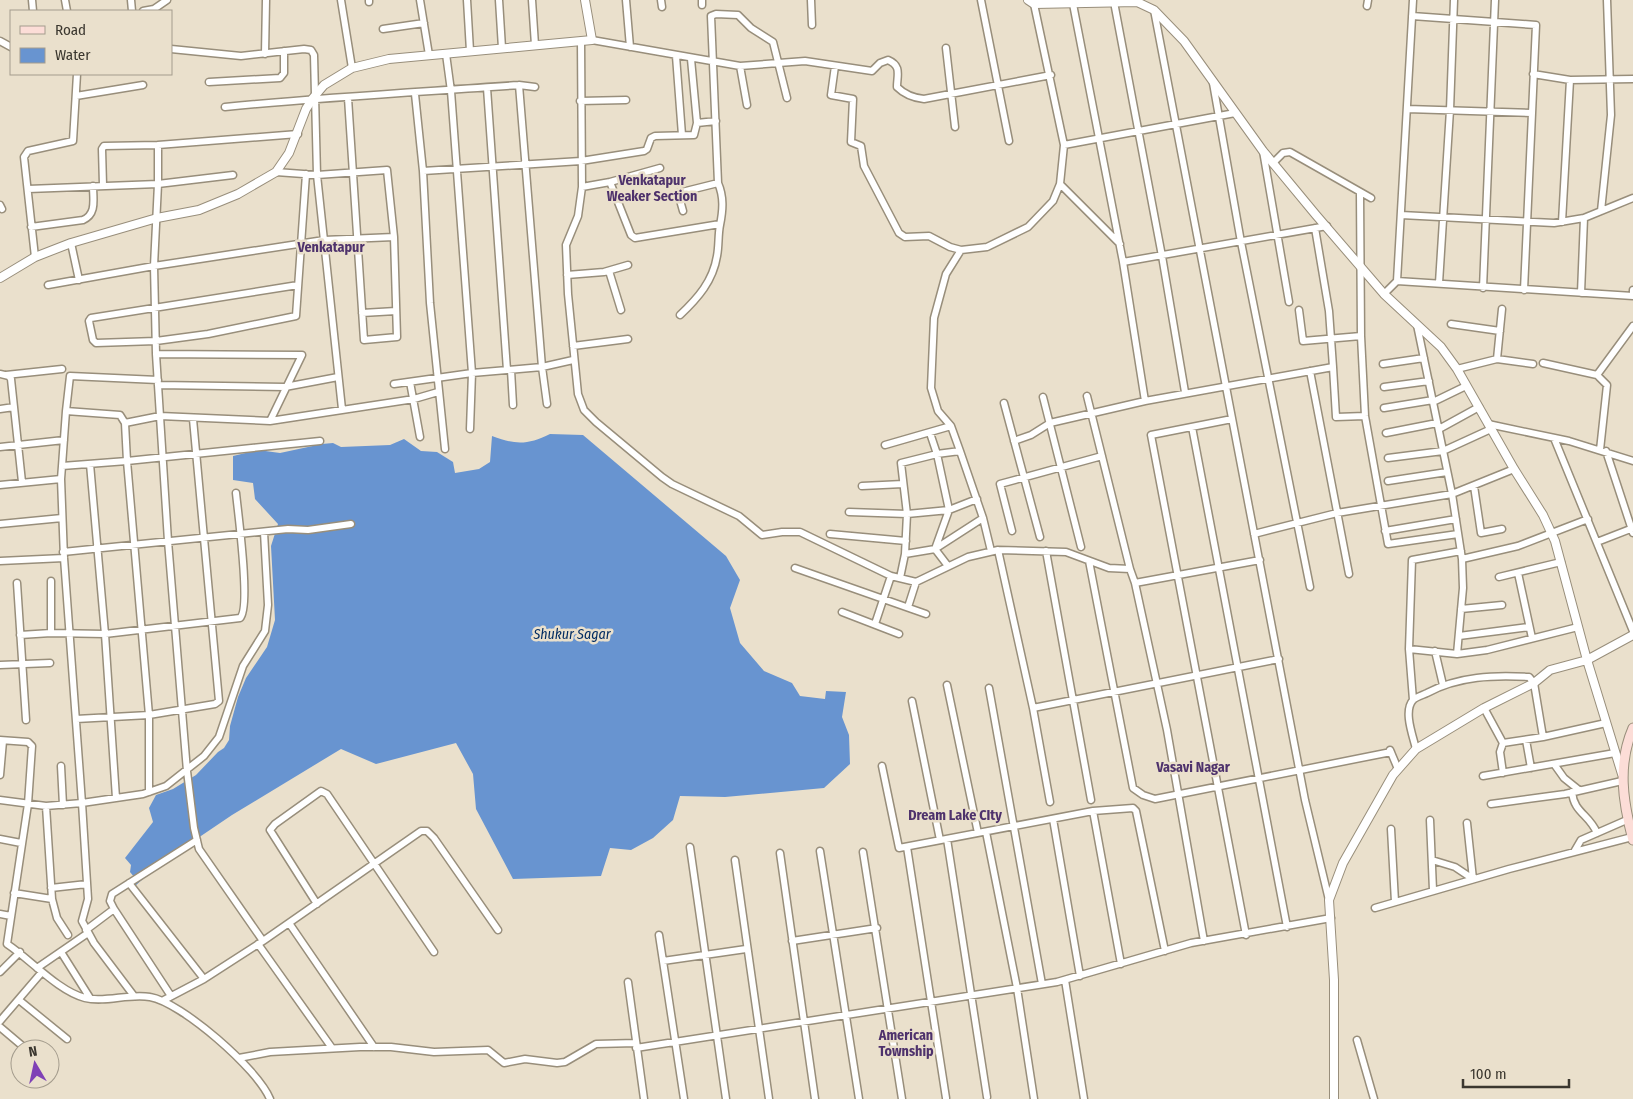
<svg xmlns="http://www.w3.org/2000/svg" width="1633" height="1099" viewBox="0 0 1633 1099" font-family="'Fira Sans Condensed',sans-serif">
	<rect width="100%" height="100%" fill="#eae0cc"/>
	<path fill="#6894d0" d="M550 434 583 435 726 556 740 580 730 608 740 643 764 671 792 683 800 696 825 699 826 691 846 692 842 717 849 735 850 764 824 788 725 797 680 796 673 820 653 838 631 850 610 848 601 876 513 879 476 809 473 774 456 743 376 764 341 749 232 815 161 863 135 886V878L130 872 131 865 125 858 153 822 149 808 156 795 173 789 196 775 218 752 224 748 229 740 230 726 238 697 246 678 267 647 275 620 271 546 278 524 255 499 253 483 233 480V456L258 450 280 453 322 444 333 443 341 447 390 445 404 439 421 451 437 452 453 462 455 473 479 469 490 462 492 436C515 445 528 445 550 434Z"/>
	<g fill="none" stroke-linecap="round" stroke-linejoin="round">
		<defs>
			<path id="minor" d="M32 0 33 11
				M65 0 67 11
				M131 0 132 11
				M341 0 352 68
				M369 0V2
				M420 0 429 55
				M467 0 470 51
				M499 0 502 48
				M532 0 535 45
				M626 0 630 47
				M661 0 662 7
				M702 0V5
				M811 0 812 25
				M981 0 1009 141
				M1413 0 1397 281 1633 296V290
				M1114 2 1162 256 1185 392
				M1073 4 1123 262 1145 401 1333 367 1329 311 1315 228
				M1367 6 1368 0
				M1154 10 1305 800 1329 900
				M143 11 154 9 167 0
				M1412 16 1536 25 1524 290
				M383 29 424 23
				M592 40 740 66 805 61 872 71 880 63 888 60C902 66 897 75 897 87 904 94 914 98 924 99L1051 75
				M0 41 11 47
				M581 41 582 187 578 216 566 245 568 294 578 394 584 410 596 422 662 477 672 484 739 516 762 535 782 532H800L891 576 916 582 968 557 998 550 1066 552 1109 568 1130 569 1135 583 1260 560
				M946 48 955 127
				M171 49 241 56 304 49 311 50 314 55 317 175 342 409
				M265 54 266 0
				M446 54 451 91 472 373 470 429
				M676 56 682 135
				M740 66 747 105
				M835 66 831 95 853 99 851 142 861 146 864 166 899 233 905 237 929 236 950 247 961 250 987 247 1028 227 1053 201 1060 184 1064 145 1034 4
				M1533 74 1570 80 1633 79
				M209 82 280 78 284 73V51
				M1213 83 1241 242 1310 587
				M519 85 542 367 547 404
				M487 88 507 370
				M415 94 423 171 430 303 445 449
				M76 96 143 85
				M580 101 626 100
				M225 107C323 97 421 92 519 85L535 87
				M1407 109 1531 113
				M697 123 716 121
				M1064 145 1235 113
				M1263 151 1289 302
				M1273 163 1283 153 1290 152 1371 198
				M423 171 581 161 644 151 647 149 651 138 655 136 694 135 697 123 691 59
				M276 172 317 175 387 170 394 237
				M610 182 660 168
				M1060 184 1120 244
				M103 185 102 149 104 146 158 145
				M582 187 610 182 631 235 635 238 720 224
				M28 189 158 184 233 175
				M1360 193 1361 336
				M0 205 2 209
				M683 211 678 193 718 183
				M1601 211 1611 115 1607 0
				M1401 215 1554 223 1584 218 1633 198
				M1562 222 1570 80
				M31 227 83 220C97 214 93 199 93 186
				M71 243 79 280
				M961 250 946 274 934 318 931 388 938 411 951 426 960 451 983 518 991 551
				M35 257 24 157 28 151 73 141 77 74
				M1123 262 1327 226
				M609 271 621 310
				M567 275 604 272 628 265
				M1439 283 1450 110 1454 0
				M48 285 154 266 324 240 394 237 397 337 364 340 348 98
				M298 285 91 318 89 321 93 340 96 343 156 341 208 334 296 316 306 174
				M1483 288 1495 0
				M1581 293 1584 218
				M1384 294 1397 281
				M1299 310 1303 341 1361 336 1365 416 1388 544 1458 534
				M362 313 396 311
				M680 315C698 298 713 281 717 256 719 246 718 235 720 225 723 210 724 197 718 183L711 16 716 14 738 15 751 28 773 42 787 98
				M1451 324 1500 331
				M1417 325 1452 494 1462 559 1463 588 1457 654
				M573 346 628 339
				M156 354 302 355 270 421 414 399 438 392
				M1497 359 1533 364
				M1543 363 1597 375 1607 385 1600 450
				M1383 364 1424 358
				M1333 367 1336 417 1365 416
				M1457 369 1497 359 1502 309
				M511 370 513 405
				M1310 371 1349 574
				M0 374 9 376 11 379 22 482
				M6 375 62 369
				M1597 375 1633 326
				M410 382 420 437
				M394 384 472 373 542 367 573 360
				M158 385 285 387 338 377
				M1384 387 1429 381
				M1087 396 1130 569
				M1043 397 1081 547
				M1433 402 1466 386
				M1004 403 1040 537
				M1384 408 1433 400
				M0 409 14 407
				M66 411 70 376 158 380
				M1232 419 1151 435 1246 935
				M125 423 160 416 270 421
				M1488 424 1569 441 1633 461
				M1192 427 1287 927
				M1439 429 1479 407
				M930 433 937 454 949 510 935 549 948 566
				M1386 433 1437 423
				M1554 438 1633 631
				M1014 441 1031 435 1050 423 1145 401
				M885 445 951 426
				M0 447 64 440
				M1606 451 1633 533
				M1388 458 1443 451 1491 429
				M90 464 105 634 116 798
				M62 466 66 411 120 415 125 423 127 461 320 441
				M1388 481 1447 472
				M0 485 61 479 62 466 127 461 149 715V792
				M862 486 903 484
				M1474 486 1481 533 1502 529
				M849 512 907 514 901 463 937 454 960 451
				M0 524 62 518
				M1012 531 1000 484 1102 456
				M1385 531 1456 519
				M830 534 906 541
				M1254 534 1337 513 1452 494 1514 469
				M1597 542 1633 528
				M998 550 1033 708 1050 802
				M1046 551 1091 800
				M63 552 288 529 308 530 351 524
				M905 554 935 549 983 518
				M1462 559 1518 546 1588 519
				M0 561 64 558
				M1089 561 1133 788 1143 795 1155 799 1391 752
				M795 568 926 614
				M1518 573 1532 638
				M1499 577 1561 562
				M900 578 905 554 907 514 949 510 977 499
				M51 581V633
				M17 583 26 720
				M1135 583 1167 730 1204 941
				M908 607 916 582
				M1461 609 1502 605
				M842 612 899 634
				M875 624 891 576
				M20 635 51 633 105 634 240 618C251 608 238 513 236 493
				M1459 636 1529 627
				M1409 649 1457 654 1487 650 1578 627
				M1435 651 1443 685
				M0 665 50 663
				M947 685 978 833
				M989 688 1042 984
				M1413 700 1409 649 1412 560 1461 551
				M912 701 940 840
				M1033 708 1279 659
				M1484 708 1503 743 1543 737 1606 723
				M76 719 149 715 215 704 219 701 193 419
				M0 740 28 742 32 746 28 804 7 944C30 959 58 991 85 998 106 1003 129 993 150 997 181 1002 258 1069 270 1099
				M1526 740 1531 768
				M1503 743 1500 752 1503 773
				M1416 749C1413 736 1403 711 1413 700 1416 697 1423 695 1427 693 1459 676 1494 675 1529 677L1534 683 1543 737
				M1390 750 1398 769
				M1554 764 1564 778 1579 790
				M61 766 63 805
				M882 766 899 848 1093 811 1133 808 1136 811 1165 951
				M0 775 3 741
				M1483 776 1615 753
				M1572 792C1574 813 1589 814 1597 833
				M0 800 46 806 82 803 64 558 61 479
				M1491 804 1565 794 1622 781
				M1093 811 1121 964
				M1053 819 1080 976
				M1430 820 1433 890
				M1467 823 1473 879
				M1391 829 1395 902
				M986 832 1017 988 1034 1099
				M0 839 21 843
				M947 839 987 1097
				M690 847 726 1099
				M907 847 946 1098
				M820 851 859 1099
				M863 852 902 1099
				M1574 852 1581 840 1629 819
				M780 853 815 1099
				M735 860 769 1099
				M1432 860 1455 867 1473 879
				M129 883 204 979
				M51 888 87 884
				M14 893 52 899 46 806
				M52 899 57 918 68 935
				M317 904 270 830 275 824 321 791 327 794 434 952
				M1375 908 1509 869 1632 837
				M114 909 171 996
				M0 914 11 916
				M289 923 374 1047
				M86 930 114 909 110 901 112 894 197 840
				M659 935 684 1099
				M263 941 421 831H427L434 838 498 930
				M792 941 877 928
				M258 944 332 1048
				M61 952 90 998
				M663 961 746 949
				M37 968 88 933
				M0 972 20 952
				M1065 980 1084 1099
				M628 982 644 1099
				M134 996 94 943 82 921 88 899 82 803 143 794 166 786 204 756 219 737 243 666 265 631 268 605 264 532
				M19 1000 67 1039
				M164 1000 204 979 263 941 199 849 194 828 187 771 168 541 156 354 154 266 158 184V145L298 134
				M0 1021 42 972
				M0 1027 26 1049
				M1357 1040 1374 1099
				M636 1048 1057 982 1191 943 1331 918
				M239 1058 270 1052 360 1047H391L434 1052 488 1050 504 1063 525 1059 557 1063 565 1062 596 1044 636 1043"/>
			<path id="tertiary" d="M1028 0 1034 4 1137 2 1154 10 1184 41 1263 151 1316 215 1384 294 1441 347 1457 369 1514 469 1543 515 1555 541 1587 660 1622 774
				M0 278 35 257 71 243 157 218 199 210 238 194 276 172 289 153 306 109 313 98 324 85 352 68 389 59 592 40 585 0
				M1334 1099V980L1329 900 1343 863 1393 775 1416 749 1484 708 1534 683 1550 670 1587 660 1633 635"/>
			<path id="secondary" d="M1633 728C1617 765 1623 802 1633 840"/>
		</defs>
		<use href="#minor" stroke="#988e7b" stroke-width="9"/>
		<use href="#tertiary" stroke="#988e7b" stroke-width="10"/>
		<use href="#secondary" stroke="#988e7b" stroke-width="11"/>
		<use href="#minor" stroke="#fff" stroke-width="6"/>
		<use href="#tertiary" stroke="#fff" stroke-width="8"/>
		<use href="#secondary" stroke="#fcddd7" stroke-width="9"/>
	</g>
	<g text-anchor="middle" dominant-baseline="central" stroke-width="5" stroke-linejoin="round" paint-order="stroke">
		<g font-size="14" font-weight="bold" fill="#4e326c" stroke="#eae0cc">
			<text x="652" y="180">Venkatapur<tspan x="652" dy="16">Weaker Section</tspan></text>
			<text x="331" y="247">Venkatapur</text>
			<text x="1193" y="767">Vasavi Nagar</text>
			<text x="955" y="815">Dream Lake CIty</text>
			<text x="906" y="1035">American<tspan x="906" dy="16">Township</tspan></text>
		</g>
		<g font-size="14" font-style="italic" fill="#002b61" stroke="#eae0cc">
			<text x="572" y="634">Shukur Sagar</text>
		</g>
	</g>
	<rect x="10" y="10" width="162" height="65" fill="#eae0cc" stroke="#a49c8d"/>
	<rect x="20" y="26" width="25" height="8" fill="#fcddd7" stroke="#a49c8d"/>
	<text x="55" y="35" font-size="15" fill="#3b372f">Road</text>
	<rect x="20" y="48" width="25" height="15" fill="#6894d0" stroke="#a49c8d"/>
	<text x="55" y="60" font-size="15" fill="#3b372f">Water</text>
	<g transform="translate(35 1064) rotate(351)"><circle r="24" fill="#eae0cc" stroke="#a49c8d"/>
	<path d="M0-4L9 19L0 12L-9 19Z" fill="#7f41b6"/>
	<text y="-8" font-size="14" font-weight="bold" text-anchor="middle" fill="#3b372f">N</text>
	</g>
	<path d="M1463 1079v8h106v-8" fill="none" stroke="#3b372f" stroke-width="2.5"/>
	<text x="1470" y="1079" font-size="15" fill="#3b372f" stroke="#eae0cc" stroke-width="4" paint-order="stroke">100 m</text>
</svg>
